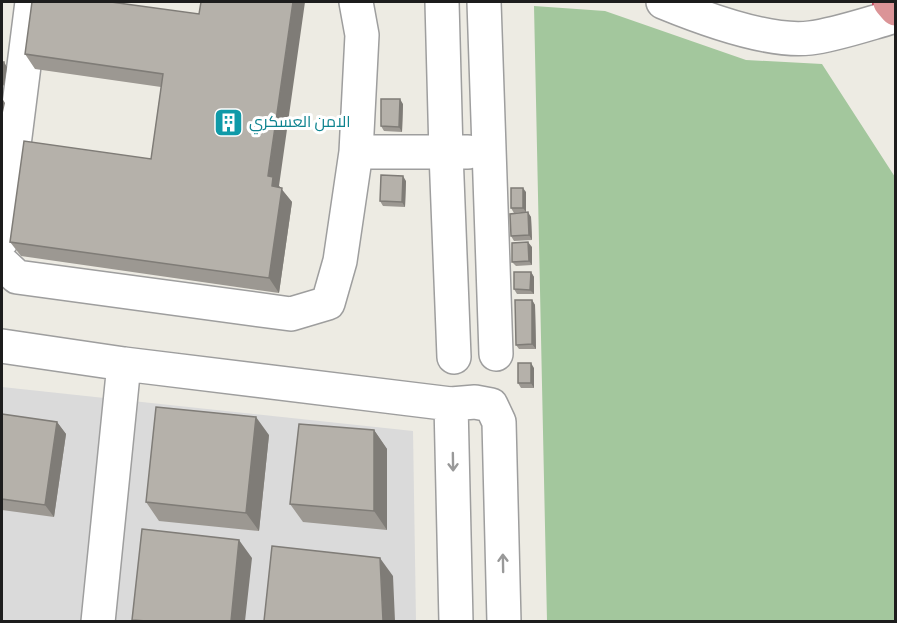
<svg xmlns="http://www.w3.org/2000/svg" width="897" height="623" viewBox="0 0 897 623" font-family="'Source Sans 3',Cairo,sans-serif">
	<rect width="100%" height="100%" fill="#edebe3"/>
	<path fill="#dadada" d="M2 387 413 431 416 621 2 622Z"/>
	<path fill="#a3c79d" d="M534 6 605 11 746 60 822 64 895 177V621H547Z"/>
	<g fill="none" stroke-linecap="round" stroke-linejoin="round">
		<defs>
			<path id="minor" d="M356 2 362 35 356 152H468
				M442 2 446 153 454 357
				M484 2 496 354
				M663 2C702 18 768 43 810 38 836 35 870 23 896 16
				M2 240 32 2
				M2 263 17 277 291 314 328 303 340 261 356 152
				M2 346 124 364 451 404 475 402 491 405 499 422 504 622
				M451 404 456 622
				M98 622 124 364"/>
			<path id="highway" d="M890 2 896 9"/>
		</defs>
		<use href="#minor" stroke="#9e9e9e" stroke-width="36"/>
		<use href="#highway" stroke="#c33854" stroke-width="36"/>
		<use href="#minor" stroke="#fff" stroke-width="33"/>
		<use href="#highway" stroke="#db9497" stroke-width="33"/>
	</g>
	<path fill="#9c9892" d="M111 2 279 186 292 202 279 293 21 256 10 242 151 159 161 87 35 69 25 54Z
		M403 104 402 132 384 131 381 126Z
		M406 181 405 207 383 206 380 201Z
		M526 192V212L531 217 532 240 514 241 511 236 524 212 514 213 511 208Z
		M532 247V265L516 266 512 262Z
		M531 272 534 277V294H517L514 289Z
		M532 300 535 305 536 349H519L516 345Z
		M534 368V388H521L518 383Z
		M2 414 57 422 66 434 54 517 2 510Z
		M374 430 387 449V530L303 522 290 504Z
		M269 435 259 531 159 521 146 502Z"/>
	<path fill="#7f7c77" d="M293 2H305L279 186 292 202 279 293 269 278 272 186 268 176Z
		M4 62 7 67 4 86 2 83V78Z
		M2 98 5 103 2 117Z
		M400 99 403 104 402 132 399 127Z
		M403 176 406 181 405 207 402 202Z
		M523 188 526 192V212L523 208Z
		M528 212 531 217 532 240 529 235Z
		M528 242 532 247V265L529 261Z
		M531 272 534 277V294L530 290Z
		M532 300 535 305 536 349 532 344Z
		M531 363 534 368V388L531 383Z
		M256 417 269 435 259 531 246 513Z
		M57 422 66 434 54 517 45 505Z
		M374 430 387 449V530L374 511Z
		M239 540 252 558 245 621H231Z
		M380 558 393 576 395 621H383Z"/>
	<path fill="#b5b1aa" stroke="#7f7c77" stroke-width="1.5" d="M32 2H111L199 14 201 2H293L268 176 273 177 272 186 282 188 269 278 10 242 24 141 151 159 163 74 25 54Z
		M2 62H4L2 78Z
		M381 99H400L399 127 381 126Z
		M381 175 403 176 402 202 380 201Z
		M511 188H523V208H511Z
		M528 212 529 235 511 236 510 214Z
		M528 242 529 261 512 262V243Z
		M514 272H531L530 290 514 289Z
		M515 300H532V344L516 345Z
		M518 363H531V383H518Z
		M156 407 256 417 246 513 146 502Z
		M2 414 57 422 45 505 2 499Z
		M299 424 374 430V511L290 504Z
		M142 529 239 540 231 621H147L132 620Z
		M272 546 380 558 383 621H264Z"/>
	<defs><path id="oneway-shaft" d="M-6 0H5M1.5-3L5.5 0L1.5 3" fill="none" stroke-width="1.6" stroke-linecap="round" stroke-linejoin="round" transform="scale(1.5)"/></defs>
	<g stroke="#999">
		<use href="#oneway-shaft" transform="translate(453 462) rotate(89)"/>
		<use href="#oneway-shaft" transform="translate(503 563) rotate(-91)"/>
	</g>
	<defs>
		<symbol id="building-square" viewBox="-11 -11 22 22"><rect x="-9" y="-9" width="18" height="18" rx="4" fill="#0f9aa8" stroke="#fff"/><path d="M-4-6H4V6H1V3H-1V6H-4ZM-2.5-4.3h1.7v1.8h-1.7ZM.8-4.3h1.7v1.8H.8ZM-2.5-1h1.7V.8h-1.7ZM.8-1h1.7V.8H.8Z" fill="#fff"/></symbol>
	</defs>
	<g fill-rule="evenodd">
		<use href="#building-square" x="212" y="106" width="33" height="33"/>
	</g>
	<g text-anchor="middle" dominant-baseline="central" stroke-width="6" stroke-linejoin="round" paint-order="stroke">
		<g font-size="16" fill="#0d838f" stroke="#fff" text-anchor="start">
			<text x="249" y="122">الامن العسكري</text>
		</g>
	</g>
	<rect width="897" height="623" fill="none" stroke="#1d1d1d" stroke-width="6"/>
</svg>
